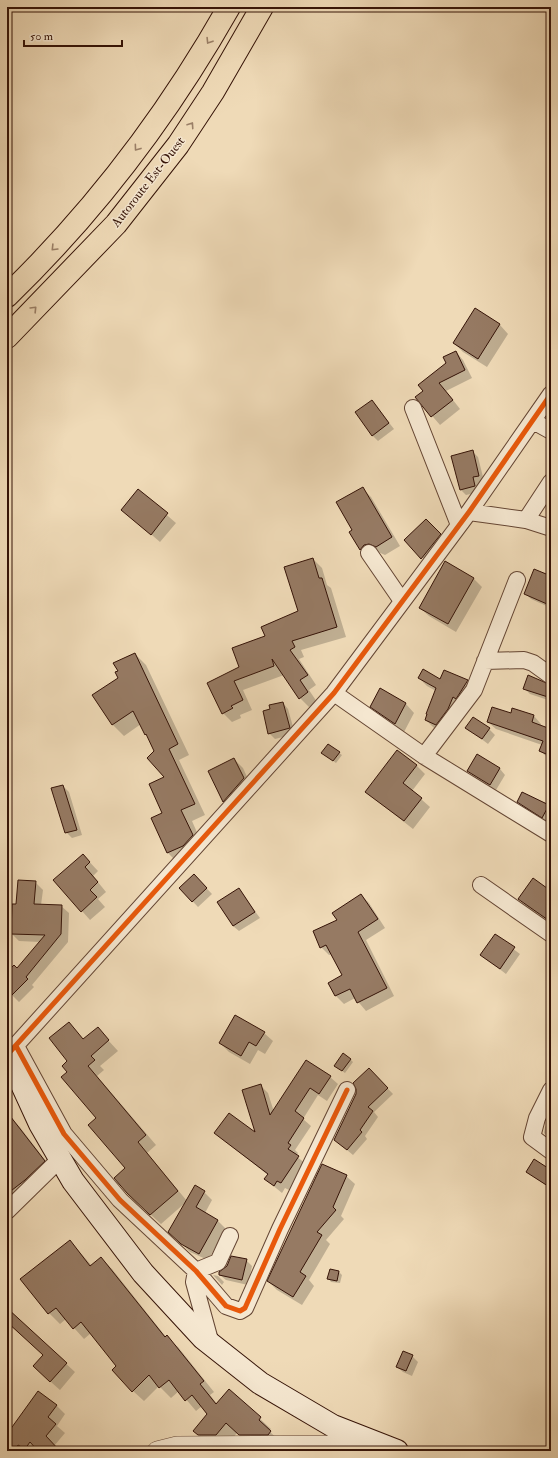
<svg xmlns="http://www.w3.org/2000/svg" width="558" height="1458" viewBox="0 0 558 1458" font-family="'IM FELL Double Pica',serif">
	<rect width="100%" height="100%" fill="#efdab7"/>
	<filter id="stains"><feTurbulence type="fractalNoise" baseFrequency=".005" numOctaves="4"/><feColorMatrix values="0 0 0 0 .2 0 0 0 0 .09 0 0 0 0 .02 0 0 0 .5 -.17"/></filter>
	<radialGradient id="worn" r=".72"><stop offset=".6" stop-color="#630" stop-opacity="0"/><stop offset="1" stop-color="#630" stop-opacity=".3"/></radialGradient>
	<path fill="#0003" d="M475 310 500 325 508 334 487 367 463 352 454 343Z
		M456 352 463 360 472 378 446 391 460 409 440 425 416 397 424 391Z
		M372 401 394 429 378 441 372 435Z
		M472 451 478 457 484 481 478 483 480 492 466 495 461 490Z
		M362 488 371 497 400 546 385 555 378 552 373 553 369 558 361 550 351 532 354 530Z
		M139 491 176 523 160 542 123 510Z
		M426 520 449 543 431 566 405 540Z
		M313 559 322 568 327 585 331 588 346 637 301 650 304 657 299 659 316 685 309 690 317 702 309 707 300 698 284 675 243 690 252 710 240 715 241 718 232 722 223 713 208 684 240 668 266 637 299 612Z
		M551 577V608L531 599 525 593Z
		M473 578 482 587 456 632 429 616 420 608Z
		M135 654 146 665 189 755 179 760 205 815 192 821 203 846 179 864 168 853 152 819 164 813 165 777 149 737 141 724 124 736 113 725 94 696 119 679V671Z
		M419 678 467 681 475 689 444 732 434 728 426 720 436 691 427 686Z
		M551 686V701L530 694 525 689Z
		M381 690 406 704 414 713 404 732 380 715 371 706Z
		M283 703 288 709 295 734 275 739 269 733 272 709Z
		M511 714 534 716 541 724V726L551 730V760L540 751 542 745 496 729 488 722Z
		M467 728 489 729 495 735 488 744Z
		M322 753H339L342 755 336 763Z
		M477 756 500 769 505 775 496 790 474 777 468 771Z
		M234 759 243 768 252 788 232 810 224 801 209 771Z
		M416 765 425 774 412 791 430 807 413 829 366 792Z
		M63 786 69 792 82 835 72 838 66 832Z
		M519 802 548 806 551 809V817L548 822 524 808Z
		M83 855 98 871 93 876 106 892 98 899 105 907 90 920 82 911Z
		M194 875 212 894 198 907 180 888Z
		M35 882 43 890 41 905 61 906 69 913 68 942 32 985 34 987 19 1002 7 990V974L17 969 40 942 19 941 12 934 17 905Z
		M239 890 260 918 239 931 233 926Z
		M551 892V923L527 907 519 899Z
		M361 895 369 903 385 928 366 940 394 996 366 1011 355 998 344 1004 336 996 329 983 344 975 332 954 329 955 321 947 338 921Z
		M495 935 520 954 506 974 481 955Z
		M69 1023 84 1040 107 1039 118 1051 100 1066 104 1070 97 1076 156 1145 147 1153 187 1201 204 1192 212 1200 205 1213 218 1221 226 1229 208 1260 190 1252 178 1240 185 1203 161 1224 138 1203 126 1169 98 1118 69 1072Z
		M264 1033 273 1041 265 1054 258 1050 250 1064 229 1052 220 1043Z
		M350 1059 353 1062 345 1073 338 1068Z
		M306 1061 330 1077 338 1084 327 1101 318 1095 303 1119 311 1126 295 1150 298 1153 296 1156 306 1164 289 1190 285 1188 282 1193 265 1179 268 1175 215 1133 257 1135 260 1085 268 1093 274 1112Z
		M369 1069 393 1094 374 1112 378 1117 365 1136 367 1139 353 1155 341 1145Z
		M7 1115 19 1126 55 1173 7 1209Z
		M551 1120V1140L544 1133 545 1127Z
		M551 1171V1189L527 1172Z
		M346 1176 355 1184 341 1216 344 1219 326 1240 330 1244 309 1280 314 1286 302 1305 277 1290 268 1281Z
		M70 1241 92 1266 101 1258 112 1269 166 1337 178 1347 214 1392 210 1395 217 1404 229 1390 271 1429 269 1431 281 1442 250 1445 237 1433 227 1445 205 1441 194 1430 208 1414 202 1406 196 1411 179 1391 171 1398 159 1386 144 1401 133 1391 117 1366 91 1333 84 1339 66 1319 60 1324 49 1313Z
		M246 1260 252 1266 248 1285 226 1280 220 1275Z
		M330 1271 339 1272 342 1275 340 1283 331 1282 329 1279Z
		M213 1275 218 1276 224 1282 222 1285Z
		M7 1309 75 1372 60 1390 43 1375 44 1355 7 1322Z
		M412 1356 418 1362 412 1376 403 1372 397 1367Z
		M56 1405 65 1414 57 1426 65 1433 54 1446 59 1451H7V1435Z"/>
	<path fill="#967a63" stroke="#351307" d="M475 308 500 324 478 359 453 343Z
		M456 351 465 370 439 383 453 400 431 417 415 397 423 391 418 385 446 363 443 357Z
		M372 400 389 423 372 436 355 412Z
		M473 450 479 476 473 477 475 486 460 490 451 456Z
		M363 487 392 537 376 547 369 544 364 545 360 550 349 532 352 530 336 502Z
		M138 489 168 513 151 535 121 510Z
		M426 519 441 534 421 559 404 540Z
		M313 558 319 578H322L337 627 292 641 295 647 290 650 308 675 300 680 308 692 299 699 272 659 274 666 234 681 243 700 231 706 233 708 222 714 207 683 239 667 232 648 265 636 261 627 298 611 284 567Z
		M445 561 474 578 448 624 419 608Z
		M534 569 551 576V595L547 604 524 594Z
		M135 653 178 744 169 749 195 804 181 810 193 835 183 846 167 853 151 818 162 813 149 784 164 777 147 758 154 751 146 734 145 735 133 711 112 725 92 695 118 678 115 672 118 671 113 663Z
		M423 669 440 679 444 670 468 680 456 699 453 697 448 709 436 725 425 720 427 714H426L436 688 418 678Z
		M528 675 551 685V698L523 689Z
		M380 688 406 703 395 724 370 707Z
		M283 702 290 728 268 734 263 711 270 709 269 705Z
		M492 707 511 713 512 708 534 715 532 722 548 728 551 723V756L539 751 543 741 487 722Z
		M473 717 490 728 482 739 465 728Z
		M328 744 340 752 333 761 321 753Z
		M397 750 417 765 403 783 422 798 404 821 365 792Z
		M477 754 500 768 490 785 467 771Z
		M234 758 244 778 223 802 208 771Z
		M63 785 77 830 65 833 51 788Z
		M522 792 549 805 542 818 517 802Z
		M83 854 90 862 85 867 98 882 90 890 97 897 81 912 53 880Z
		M194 874 207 888 192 902 179 888Z
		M533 878 551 891V922L518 899Z
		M18 880 36 881 34 904 62 905 61 934 26 977 28 979 7 1000V972L14 965 17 968 45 935 11 934 12 904H16Z
		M239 888 255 912 233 926 217 902Z
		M361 894 378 919 358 932 387 988 357 1003 350 989 335 996 328 983 342 975 326 945 320 948 313 931 337 920 332 913Z
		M495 934 515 947 500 969 480 955Z
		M235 1015 265 1032 256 1046 249 1042 241 1056 219 1043Z
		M69 1022 83 1039 98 1027 109 1040 91 1056 95 1060 88 1066 146 1135 138 1142 178 1191 150 1215 127 1193 114 1178 125 1168 88 1125 96 1118 61 1077 67 1072 62 1066 67 1061 49 1038Z
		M343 1053 351 1059 342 1071 334 1066Z
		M306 1060 331 1076 319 1094 310 1088 295 1111 304 1118 288 1143 291 1145 288 1149 299 1156 281 1183 277 1181 274 1186 264 1179 268 1174 214 1133 229 1113 255 1132 242 1090 261 1084 270 1115Z
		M369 1068 388 1088 368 1107 373 1111 360 1130 362 1132 347 1150 334 1140 356 1094V1089L353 1083Z
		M7 1112 45 1161 25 1180 7 1194Z
		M534 1159 551 1170V1188L526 1172Z
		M322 1164 347 1175 333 1207 336 1210 317 1232 322 1235 300 1272 306 1276 293 1297 267 1281Z
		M195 1185 205 1191 196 1207 218 1220 199 1254 181 1244 168 1232Z
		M70 1240 90 1266 101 1257 165 1337 167 1335 204 1381 200 1384 216 1404 229 1389 261 1417 259 1420 271 1431 268 1435H239L226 1423 216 1435H198L193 1431 207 1414 192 1395 185 1401 169 1380 159 1388 149 1375 132 1392 112 1370 116 1366 81 1322 73 1329 56 1308 48 1314 20 1279Z
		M231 1256 247 1259 242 1280 219 1275V1272L227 1266Z
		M330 1269 339 1271 337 1281 327 1279Z
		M7 1308 67 1363 50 1382 33 1366 43 1355 7 1322Z
		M403 1351 413 1355 406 1371 396 1367Z
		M38 1391 57 1405 48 1417 56 1424 46 1436 60 1451H38L30 1442 25 1449 18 1445 14 1451H7V1434Z"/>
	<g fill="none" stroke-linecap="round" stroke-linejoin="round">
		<defs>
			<path id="minor" d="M413 408 459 525
				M533 421 551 431
				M469 512 526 520 551 528
				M526 520 551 482
				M369 553 402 601
				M485 661 524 660 533 663 551 676
				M334 693 424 756 551 834
				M424 756 474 690 517 580
				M481 885 551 934
				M16 1046 64 1134 120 1200 196 1271 226 1306 240 1311 245 1308 280 1229 347 1090
				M8 1054 334 693 469 512 551 394
				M551 1090 537 1118 532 1137 551 1151
				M7 1211 60 1159
				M211 1344 194 1282 196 1271 218 1262 230 1236"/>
			<path id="tertiary" d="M157 1451 177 1446 378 1445"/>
			<path id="secondary" d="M7 1052 40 1124 73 1181 143 1273 203 1338 260 1383 333 1426 397 1451"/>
			<path id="motorway" d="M7 296C95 211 169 113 229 7
				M7 337 116 224 178 145 213 92 262 7"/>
		</defs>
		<use href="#minor" stroke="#644533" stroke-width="18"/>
		<use href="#tertiary" stroke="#644533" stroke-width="20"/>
		<use href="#secondary" stroke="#351307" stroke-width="24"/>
		<use href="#motorway" stroke="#351307" stroke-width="24"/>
		<use href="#minor" stroke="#f5e7d0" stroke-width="16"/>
		<use href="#tertiary" stroke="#f5e7d0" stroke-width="19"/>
		<use href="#secondary" stroke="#f5e7d0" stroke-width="22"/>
		<use href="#motorway" stroke="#efdab7" stroke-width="22"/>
		<defs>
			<path id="cycleway" d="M16 1046 64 1134 120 1200 196 1271 226 1306 240 1311 245 1308 280 1229 347 1090
				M8 1054 334 693 469 512 551 394"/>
		</defs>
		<use href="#cycleway" stroke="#f5e7d0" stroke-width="8"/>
		<use href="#cycleway" stroke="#e8590c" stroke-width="5"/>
	</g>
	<defs><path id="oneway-chevron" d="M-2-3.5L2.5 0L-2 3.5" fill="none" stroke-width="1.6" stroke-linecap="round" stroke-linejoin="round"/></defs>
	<g stroke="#9b8068">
		<use href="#oneway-chevron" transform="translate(209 41) rotate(122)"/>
		<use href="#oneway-chevron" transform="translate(191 125) rotate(-56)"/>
		<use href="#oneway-chevron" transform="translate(137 148) rotate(126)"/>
		<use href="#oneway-chevron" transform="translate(54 248) rotate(134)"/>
		<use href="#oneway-chevron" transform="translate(34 309) rotate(-46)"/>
	</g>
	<g text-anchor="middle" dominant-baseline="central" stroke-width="3" stroke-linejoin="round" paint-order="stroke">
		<g font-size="13" fill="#351307" stroke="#f5e7d0">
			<text transform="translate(148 182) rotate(-52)">Autoroute Est-Ouest</text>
		</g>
	</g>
	<rect width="558" height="1458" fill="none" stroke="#efdab7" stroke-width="24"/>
	<rect x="8" y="8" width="542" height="1442" fill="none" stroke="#351307" stroke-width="2"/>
	<rect x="12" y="12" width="534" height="1434" fill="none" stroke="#351307"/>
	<path d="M24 40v6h98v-6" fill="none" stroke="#351307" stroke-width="2"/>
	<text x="30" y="40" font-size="12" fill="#351307" stroke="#f5e7d0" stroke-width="3" paint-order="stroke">50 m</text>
	<rect width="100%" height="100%" filter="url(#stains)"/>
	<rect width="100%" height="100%" fill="url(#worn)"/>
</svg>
